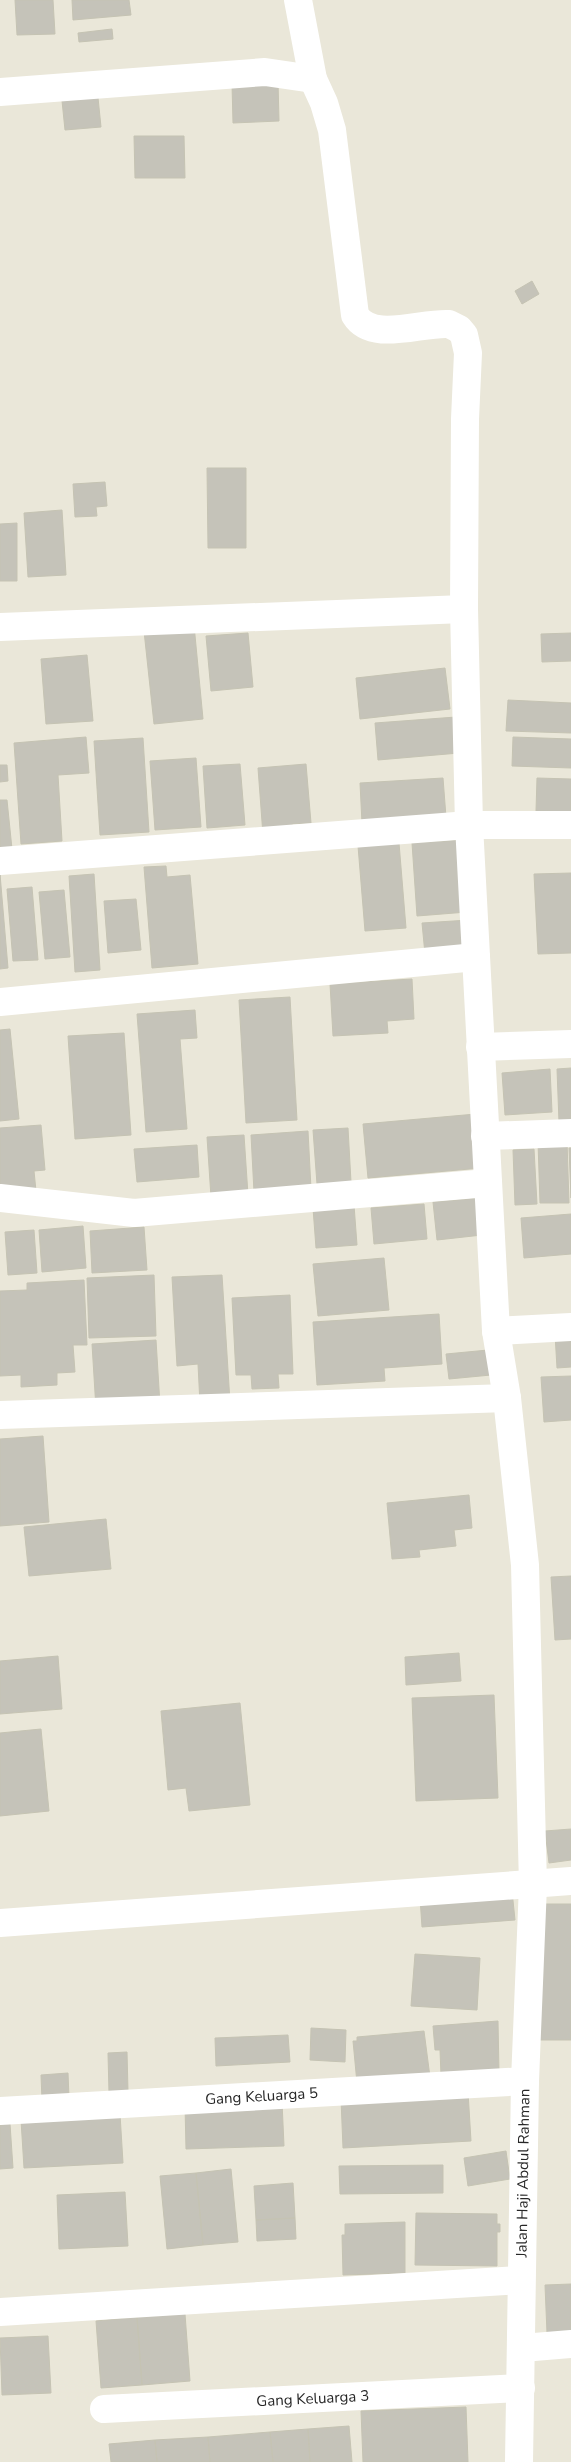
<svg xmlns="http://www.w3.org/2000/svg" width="571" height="2462" viewBox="0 0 571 2462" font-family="'Nunito Sans',sans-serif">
	<rect width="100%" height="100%" fill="#eae7d9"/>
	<path fill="#c5c3b9" stroke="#c5c3b3" d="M15 0H53L55 34 17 35Z
		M72 0H129L131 15 73 20Z
		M112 29 113 39 79 42 78 33Z
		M278 82 279 121 233 123 232 84Z
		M97 88 101 127 65 130 61 91Z
		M134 136H184L185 178H135Z
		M532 281 539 294 522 304 515 291Z
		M207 468H246V548H208Z
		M105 482 107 506 96 507 97 516 75 517 73 484Z
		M62 510 66 575 28 577 24 513Z
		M17 523V581H0V524Z
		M194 625 203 719 154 724 144 631Z
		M248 633 253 687 211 691 206 636Z
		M571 633V661L542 662 541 634Z
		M87 655 93 721 46 724 41 659Z
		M445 668 450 709 360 719 356 678Z
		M508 700 571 703V733L506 731Z
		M456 717 459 753 378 760 375 723Z
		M86 737 89 773 58 775 62 841 21 844 14 743Z
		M513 737 571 739V768L512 766Z
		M143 738 149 832 100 835 94 741Z
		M196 758 201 827 155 830 150 761Z
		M240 764 245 825 207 828 203 766Z
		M306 764 311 823 292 824 293 833 263 835 258 768Z
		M0 765H7L8 781 0 782Z
		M443 778 446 817 362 823 360 783Z
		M537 778 571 779V812L536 811Z
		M0 800H7L12 849 0 850Z
		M461 840 467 912 417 916 412 843Z
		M399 843 406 928 365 931 358 846Z
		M166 866 167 877 190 875 198 964 152 968 144 867Z
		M571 873V953L538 954 534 874Z
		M0 874 8 968 0 969Z
		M94 874 100 970 75 972 69 876Z
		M32 887 38 960 13 961 7 889Z
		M64 890 70 957 45 959 39 892Z
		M136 899 141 950 108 953 104 901Z
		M469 920 472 950 425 954 422 923Z
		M412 979 414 1019 387 1021 388 1033 333 1036 330 984Z
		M290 997 297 1120 246 1123 239 1000Z
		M195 1010 197 1038 180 1039 187 1129 146 1132 137 1014Z
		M10 1029 19 1119 0 1121V1030Z
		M124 1033 131 1135 75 1139 68 1036Z
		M571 1068V1121L559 1122 557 1069Z
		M550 1069 552 1112 505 1115 502 1073Z
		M476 1114 481 1168 368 1178 363 1124Z
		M41 1125 45 1170 34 1171 36 1191 0 1194V1128Z
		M348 1128 351 1182 317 1184 313 1130Z
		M308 1131 311 1189 254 1192 251 1135Z
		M244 1135 248 1195 211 1197 207 1137Z
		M567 1141 569 1203H540L538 1142Z
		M197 1145 199 1177 137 1182 134 1149Z
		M569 1148H571V1198Z
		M534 1149 537 1204 515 1205 513 1150Z
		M478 1198 482 1235 437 1240 433 1202Z
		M424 1204 427 1239 374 1244 371 1208Z
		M354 1205 357 1245 316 1248 313 1208Z
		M571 1214V1254L524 1258 521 1218Z
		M83 1226 86 1268 42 1272 39 1230Z
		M144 1227 147 1270 92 1273 90 1231Z
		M34 1230 37 1273 8 1275 5 1232Z
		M384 1258 389 1310 318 1316 313 1264Z
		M154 1275 156 1336 89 1338 87 1278Z
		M222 1275 230 1402 200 1404 198 1364 177 1366 172 1277Z
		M84 1280 87 1345H73L75 1372 57 1373V1385L21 1387V1375L0 1376V1291L27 1290V1283Z
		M290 1295 293 1374H278L279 1388 252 1389 251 1375H236L232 1298Z
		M439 1314 442 1364 384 1368 385 1381 317 1385 313 1322Z
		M571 1333V1367L557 1368 555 1334Z
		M156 1340 160 1405 96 1409 92 1344Z
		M488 1350 491 1375 449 1379 446 1354Z
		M571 1376V1420L544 1422 541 1377Z
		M43 1436 49 1522 0 1526V1439Z
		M469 1495 472 1528 454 1530 456 1546 419 1550 420 1557 392 1559 387 1503Z
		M106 1519 111 1569 29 1576 24 1527Z
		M571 1576V1639L555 1640 551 1577Z
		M459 1653 461 1681 406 1685 405 1657Z
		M58 1656 62 1709 0 1714V1661Z
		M494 1695 498 1798 416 1801 412 1698Z
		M240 1703 250 1805 189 1811 186 1788 168 1790 161 1711Z
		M41 1729 49 1811 0 1816V1733Z
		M571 1829V1860L549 1863 545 1831Z
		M512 1891 515 1920 422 1927 420 1898Z
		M539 1904H571V2040H540Z
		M415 1954 480 1958 477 2010 411 2006Z
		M498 2021 499 2072 441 2075 440 2050H435L433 2026Z
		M311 2028 346 2030 345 2062 310 2060Z
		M424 2031 430 2077 357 2083 353 2041H357V2037Z
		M288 2035 290 2062 216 2066 215 2038Z
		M127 2052 128 2092 109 2093 108 2053Z
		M68 2073 69 2098 42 2100 41 2075Z
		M468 2092 471 2141 343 2148 341 2099Z
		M282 2102 284 2146 186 2149 185 2105Z
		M120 2114 123 2163 24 2168 21 2120Z
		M10 2124 13 2168 0 2169V2125Z
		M506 2151 510 2179 468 2186 464 2158Z
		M443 2165V2193L340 2194 339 2166Z
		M231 2169 238 2242 203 2245 196 2173Z
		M196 2173 203 2245 167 2249 160 2176Z
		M293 2183 295 2218 256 2220 254 2186Z
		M125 2192 128 2246 59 2249 57 2195Z
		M416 2213 497 2214V2224H500V2232H497V2266L415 2265Z
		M295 2218 296 2239 257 2241 256 2220Z
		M405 2222V2273L343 2275 342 2235H345V2224Z
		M571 2284V2332L547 2333 545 2285Z
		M185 2314 190 2381 142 2385 137 2317Z
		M137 2317 142 2385 101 2388 96 2321Z
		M48 2336 51 2393 2 2395 0 2338Z
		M466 2407 468 2462H363L361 2411Z
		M349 2426 352 2462H310L308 2429Z
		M308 2429 310 2462H273L270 2432Z
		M270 2432 273 2462H210L208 2437Z
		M208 2437 210 2462H157L155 2440Z
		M155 2440 157 2462H111L109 2444Z"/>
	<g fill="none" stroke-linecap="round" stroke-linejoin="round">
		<g stroke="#fff" stroke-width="28">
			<path d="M298 0 313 79 324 103 332 130 355 315C372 343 421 322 449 324L459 329 464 335 468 353 465 419 464 609 469 825 496 1331 507 1398 525 1565 533 1885 525 2081 519 2462"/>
			<path d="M0 92 265 72 313 79"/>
			<path d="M0 627 464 609"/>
			<path d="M0 861 469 825H571"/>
			<path d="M0 1002 476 957"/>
			<path d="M480 1047 571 1044"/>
			<path d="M485 1136 571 1133"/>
			<path d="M0 1198 134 1213 488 1183"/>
			<path d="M496 1331 571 1327"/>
			<path d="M0 1415 507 1398"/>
			<path d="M0 1923 571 1881"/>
			<path id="s1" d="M0 2111 525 2081"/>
			<path d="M0 2312 520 2280"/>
			<path d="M522 2348 571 2344"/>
			<path id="s2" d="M104 2409 521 2388"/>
		</g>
	</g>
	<g text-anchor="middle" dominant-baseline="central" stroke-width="5" stroke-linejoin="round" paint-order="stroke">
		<g font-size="15" fill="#272727" stroke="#fff">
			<text stroke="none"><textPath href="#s1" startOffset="262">Gang Keluarga 5</textPath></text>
			<text transform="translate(523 2173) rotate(-89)">Jalan Haji Abdul Rahman</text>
			<text stroke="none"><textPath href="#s2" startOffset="209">Gang Keluarga 3</textPath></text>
		</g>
	</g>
</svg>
